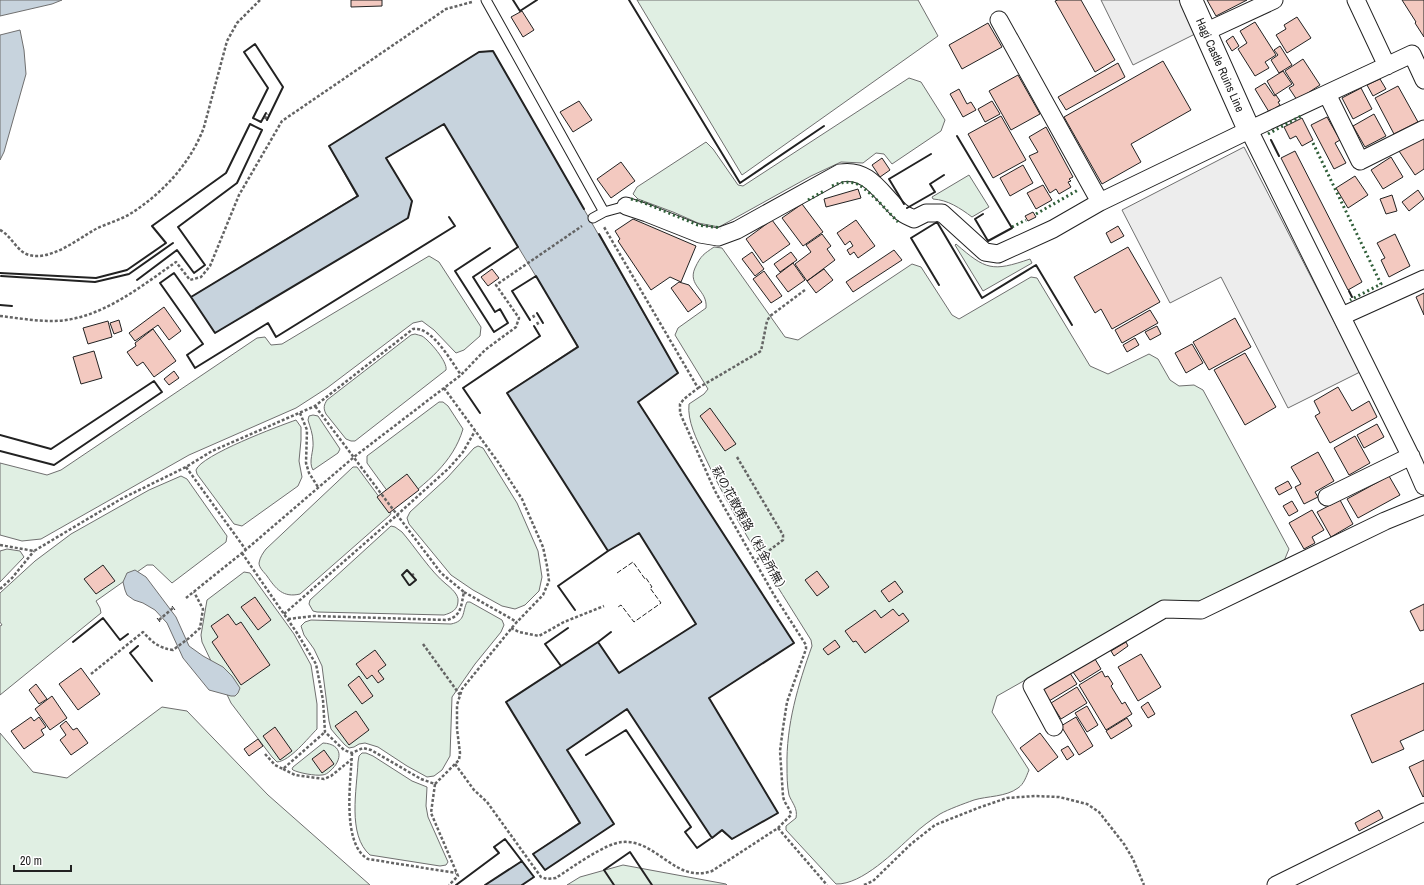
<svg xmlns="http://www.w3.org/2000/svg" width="1424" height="885" viewBox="0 0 1424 885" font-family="'Archivo Narrow','Noto Sans JP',sans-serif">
	<rect width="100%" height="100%" fill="#fff"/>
	<path fill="#e0efe3" stroke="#6f6f6f" d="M637 0H918L938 36 742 175Z
		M909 78 921 82 945 120 941 131 892 164 884 154 876 153 863 163 841 162 811 176 719 227 698 223 673 212 638 199 633 194 637 187 706 142 713 149 738 185 743 186Z
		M969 175 989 207 972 217C960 208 948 200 933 199L932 197Z
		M956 244C986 270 992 272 1030 259L1032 263 983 291 955 245Z
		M714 247 722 248 785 337 798 340 912 264 921 267 952 315 959 319 1031 277 1037 278 1090 366 1108 374 1149 354 1158 359 1170 380 1179 386 1194 385 1203 390 1289 549 1284 561 1201 601H1165L997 696 992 712 1029 770C1026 777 1024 784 1018 788 1006 797 987 796 974 800 963 804 949 809 940 814 931 820 921 827 913 835 895 851 862 885 836 884L786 830V826L796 818C798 808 792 803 789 795 787 786 787 775 787 767 786 725 798 685 812 646L811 640C773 579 734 520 704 455 697 440 687 421 689 404L704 394 708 389 675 335 678 328 706 308C708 290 687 286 695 268 701 255 704 254 714 247Z
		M429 256 439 262 481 327 480 336 464 350 456 353 434 330 422 321 413 323 327 388 296 408 189 455 41 539 22 541 0 535V463L47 475 61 470 257 338 265 337 271 345 282 344Z
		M415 334C417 335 420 335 422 336 429 340 448 362 446 370L355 441H351L346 439 326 414C323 408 324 405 327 400L411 335Z
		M439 402H443L448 406 463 429C453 463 426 483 399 504L396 503 367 463V456Z
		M313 415 318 416 340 449 338 453 313 470C308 462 314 451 313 442 313 434 310 427 308 420L309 416Z
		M296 420 301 427V440L299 461 302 477 298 486 242 526 234 524 197 474 196 470C201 455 279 426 296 420Z
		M478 446 483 448 517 503 538 551 542 577 539 591 525 605 515 609 502 606 473 590 451 575 409 524 407 518 410 512 447 478 474 448Z
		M353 467H357L391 513 390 515 300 594C283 598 276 589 267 576 264 572 259 568 259 563 260 557 263 553 266 549Z
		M181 476 187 479 227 536 226 542 172 583 153 565H147L96 601 100 608 101 613 0 695V626L2 625 0 622V593L35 561 71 534 149 490Z
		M391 526 395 527 402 532C415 547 431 572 446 584 451 588 459 595 458 601 458 610 451 613 444 615L317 612 313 611 309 604 310 600Z
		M7 549 20 551 24 557 0 582V551Z
		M244 572 250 573 294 634 311 665 317 704V729C308 738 290 761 277 762L272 757 231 703 202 642 201 635 207 600Z
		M467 602H470L502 620 504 625 501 632 475 664 452 697 450 756 442 770 434 776 427 777 407 766 378 747 365 743 359 744 354 747 349 748 345 745 336 735 331 729 329 721 322 666 314 649 304 635 301 626 305 622 311 620 451 624C466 621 462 612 467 602Z
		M162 707 187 711 268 795 370 885H0V733L33 772 67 778Z
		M323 743C343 744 343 760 330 771 328 773 325 775 322 775 315 776 299 773 293 770L292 769 293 767Z
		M362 753H366L373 756 412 781 427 787 426 806 428 817 448 862 446 865 440 866 370 855C347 835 357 789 358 762L359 756Z
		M623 865 726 884 727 885H567L580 877Z"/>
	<path fill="#ededed" stroke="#6f6f6f" d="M1101 0H1180L1197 33 1133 65Z
		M1244 147 1360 372 1288 408 1221 277 1170 303 1122 210Z"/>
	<path fill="#c7d3dd" stroke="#6f6f6f" d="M0 0H62L52 4 0 16Z
		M20 30 24 50 26 74 4 152 0 160V35Z
		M493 51 678 373 638 402 794 643 709 698 778 813 732 839 722 831 712 838 627 709 567 750 614 824 545 870 533 854 580 822 506 702 598 642 619 673 696 624 639 533 608 551 507 393 578 346 444 124 386 158 412 201 408 218 215 333 191 297 357 196 329 146 479 52Z
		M135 570 146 577 176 617 189 646 203 656 223 667 232 676 240 688 238 693 235 696H231L209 690 183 658 167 623 155 610 143 603 134 600 127 595 125 590 123 582 127 573Z
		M522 861 534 877 522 885H485Z"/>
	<path fill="#f3c9c0" stroke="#222" d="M351 0H382V6L351 7Z
		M1058 0H1081L1115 60 1095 72 1055 1Z
		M1207 0H1247L1216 16Z
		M1402 0H1424V37L1415 23 1416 22Z
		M522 11 534 30 523 37 511 17Z
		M1297 17 1311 38 1287 53 1276 35 1286 29 1284 25Z
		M1255 22 1276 55 1265 62 1269 68 1255 76 1238 49 1247 43 1240 31Z
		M988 23 1002 47 962 69 949 45Z
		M1233 36 1239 46 1232 51 1226 41Z
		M1280 46 1292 65 1279 73 1271 60 1278 55 1274 50Z
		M1303 59 1320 85 1297 100 1289 88 1294 85 1285 71Z
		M1163 61 1191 110 1131 144 1141 162 1102 184 1064 117Z
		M1118 63 1125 77 1066 110 1058 97Z
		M1283 71 1292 84 1275 95 1267 81Z
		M1018 75 1040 114 1011 130 989 91Z
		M1380 79 1386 89 1373 96 1367 85Z
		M1265 83 1274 96 1276 95 1280 101 1278 102 1280 105 1269 112 1255 89Z
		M1398 86 1418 122 1394 134 1375 98Z
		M1361 88 1372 109 1353 119 1342 98Z
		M959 89 967 104 971 102 976 110 963 117 950 94Z
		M579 101 592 120 573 132 560 112Z
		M992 101 1000 114 985 122 978 109Z
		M1374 114 1386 136 1365 147 1353 126Z
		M1001 116 1026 160 993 178 968 134Z
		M1327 117 1340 140 1335 143 1346 163 1334 169 1311 125Z
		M1302 118 1313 140 1302 146 1296 136 1290 139 1284 127Z
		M1046 127 1073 177 1069 179 1071 181 1068 182 1071 187 1059 194 1056 189 1050 193 1029 156 1038 152 1029 137Z
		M1422 137 1424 140V169L1415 175 1399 151Z
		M1295 151 1362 282 1348 290 1281 158Z
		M1391 157 1403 177 1383 189 1371 170Z
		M882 158 890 170 880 177 872 165Z
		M621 162 635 181 611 198 597 179Z
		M1023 165 1033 183 1010 196 1000 178Z
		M1355 176 1368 195 1348 208 1336 188Z
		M1043 185 1052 200 1036 209 1027 193Z
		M858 189 861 198 826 207 824 199Z
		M1418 190 1424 199 1409 211 1402 202Z
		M1392 195 1397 211 1386 214 1380 199Z
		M802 204 823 232 803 246 782 218Z
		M1033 212 1036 217 1028 221 1025 216Z
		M633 219 696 246 681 282 670 277 651 290 618 241 620 239 615 231Z
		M772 220 790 244 763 263 746 239Z
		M856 220 875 246 858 258 854 252 850 255 847 250 853 246 850 241 845 245 837 233Z
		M1118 226 1124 236 1111 243 1106 233Z
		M822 234 831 246 827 249 835 260 807 281 795 264 811 252 806 245Z
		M1395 234 1410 266 1389 277 1381 260 1385 258 1377 243Z
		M1128 247 1160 302 1112 329 1101 309 1095 313 1074 277Z
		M894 250 902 260 853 292 846 282Z
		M752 252 764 269 755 276 742 259Z
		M791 252 797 260 780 272 774 264Z
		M793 263 805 280 788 292 776 276Z
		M492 269 499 278 488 286 481 277Z
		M824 269 833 280 816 293 807 281Z
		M764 271 782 296 771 303 753 279Z
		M679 282 689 285 702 302 688 312 671 288Z
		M1424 293V315L1416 297Z
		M164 307 181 331 169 340 158 325 135 341 129 333Z
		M1150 310 1158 323 1122 343 1115 330Z
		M1235 318 1251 347 1209 370 1193 342Z
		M119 320 122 331 114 334 110 323Z
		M108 321 112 337 88 344 83 328Z
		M1157 326 1161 334 1150 340 1145 332Z
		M153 329 176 361 154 377 143 362 137 366 127 352 136 346 135 343Z
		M1135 338 1139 345 1127 352 1123 345Z
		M1192 344 1203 363 1186 373 1175 353Z
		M94 351 102 378 81 384 73 357Z
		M1245 353 1276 407 1245 425 1214 370Z
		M174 371 179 378 169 385 164 379Z
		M1338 387 1352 411 1369 401 1377 417 1330 443 1315 416 1320 413 1314 401Z
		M710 408 736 444 725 451 700 416Z
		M1377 424 1384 437 1364 448 1357 435Z
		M1355 436 1370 463 1349 475 1334 448Z
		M1318 452 1334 481 1315 492 1318 497 1304 504 1295 487 1301 484 1291 467Z
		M407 474 419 490 389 513 377 497Z
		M1389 476 1400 495 1358 518 1347 499Z
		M1288 481 1292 488 1279 495 1275 488Z
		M1340 500 1353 524 1331 537 1317 512Z
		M1292 501 1298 511 1289 516 1283 506Z
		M1312 510 1324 530 1312 537 1315 543 1304 549 1289 523Z
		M103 565 115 581 96 594 84 579Z
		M817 571 829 587 817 596 805 580Z
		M895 581 903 592 889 602 881 591Z
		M255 597 271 620 258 630 241 607Z
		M1424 604V630L1420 631 1410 611Z
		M893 609 899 616 903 613 909 621 865 653 856 641 853 642 845 631 875 610 881 618Z
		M228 614 236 625 241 622 270 665 241 685 212 642 218 637 211 626Z
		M835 640 840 647 828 655 823 649Z
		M1126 642 1128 646 1114 656 1111 651Z
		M375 650 386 665 378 671 384 679 378 683 372 675 367 679 356 664Z
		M1141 654 1161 687 1138 701 1118 667Z
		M1095 659 1101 669 1080 682 1073 672Z
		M81 668 100 694 78 710 59 684Z
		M1102 671 1105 677 1108 676 1113 684 1111 686 1122 704 1125 702 1132 714 1106 730 1079 685Z
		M1070 673 1077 684 1049 701 1042 689Z
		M359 676 373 696 362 704 348 685Z
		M1424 683V730L1400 741 1404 749 1372 763 1351 715Z
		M36 684 47 699 39 704 29 690Z
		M1077 687 1087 703 1061 719 1051 703Z
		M52 696 67 718 50 730 35 709Z
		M1148 702 1155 714 1148 718 1141 707Z
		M1087 706 1098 725 1087 732 1075 713Z
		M356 711 369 730 349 745 335 726Z
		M31 717 34 721 39 717 46 727 41 730 44 735 24 749 11 731Z
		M1076 717 1093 746 1079 755 1061 726Z
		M1127 718 1132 726 1111 739 1106 731Z
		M66 721 73 730 77 728 88 743 71 755 60 740 66 735 60 726Z
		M275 727 292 751 280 760 263 736Z
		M1040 733 1058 757 1038 772 1020 748Z
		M258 739 263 746 249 756 244 749Z
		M1068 746 1074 755 1067 760 1061 750Z
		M324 750 334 764 322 773 312 759Z
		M1424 760V796L1423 797 1409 767Z
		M1379 810 1383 818 1359 831 1355 823Z"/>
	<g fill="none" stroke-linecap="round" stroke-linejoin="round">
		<defs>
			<path id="lane" d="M486 0 604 212
				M593 218 604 212 626 206"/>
			<path id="street" d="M1356 0 1387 66
				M999 20 1100 202
				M1205 32 1274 0
				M1327 94 1360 161 1424 129
				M1249 130 1414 463 1424 486
				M626 206 647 213 700 234 718 237 737 230 840 173C870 168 881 194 900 211 904 215 910 217 914 219L926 213H942L985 252 998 254 1053 229 1100 202 1249 130 1412 54 1424 80
				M1342 316 1424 279
				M1327 497 1411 456
				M1054 727 1032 686 1164 609 1201 610 1385 521 1424 505
				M1276 885 1424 812"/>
			<path id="secondary" d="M1191 0 1249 130"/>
		</defs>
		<use href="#lane" stroke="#222" stroke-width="11"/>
		<use href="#street" stroke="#222" stroke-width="19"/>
		<use href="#secondary" stroke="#222" stroke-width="24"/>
		<path stroke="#646464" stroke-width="2.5" stroke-dasharray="3 2" stroke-linecap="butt" d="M265 119 268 114
			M0 230C11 235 17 252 29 255 50 261 77 240 94 230 105 224 118 221 130 214 162 194 191 163 204 127L227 41 237 23 260 0
			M533 315 535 319
			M0 316C17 318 35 321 52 321 99 321 140 287 176 262L190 280 201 277 210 266 239 195 282 121 446 9 472 2
			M537 322 539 326
			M698 388 761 351 767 321 770 316 805 290
			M300 413 307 430 306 463 309 473 318 487
			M737 457 783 535V540L755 561
			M186 467 246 550
			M0 545 34 551 121 499 186 467 212 451 315 406 413 329C432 326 451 361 461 375
			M242 553 297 633 316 664 323 700 325 732 344 750 352 753 363 748 371 750 421 779 435 784 431 813 458 876 449 885
			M412 575 414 574
			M0 589 12 578 34 551
			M464 592 517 622
			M186 598 242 553 354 457 461 375 485 350 516 327 519 318 496 285 582 226
			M284 614 397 515 449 468 463 452 475 431
			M288 619 314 616 447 620C462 616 461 605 464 592L441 573 315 406
			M159 620 173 608
			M511 628 519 632 539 636 564 622 604 606
			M423 644 460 695
			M91 674 143 632C153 643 159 648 173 650L189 638 200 628 203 609 194 592
			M352 753C351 779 341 844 368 859L456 873
			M265 754 275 765 283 769 325 732
			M455 764 474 790 487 802 541 877 547 879 556 878C571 868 606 843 622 842 657 839 675 884 712 871L778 828 791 815C791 809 784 804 783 796L780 751 783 728 787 702 806 649V645L774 595 715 491 680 413V404L684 399 698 388 604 227
			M283 769 295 775 324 779 331 776 352 759
			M435 784 459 760 460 753 457 729V705L462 689 515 624 543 595 549 581 547 566 543 547 522 499 498 462 444 388
			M778 828 827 885
			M864 885 873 881 911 844 935 825 978 808 1007 798 1035 796 1059 797 1087 804 1099 812 1124 844 1133 859 1144 885"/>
		<use href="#lane" stroke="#fff" stroke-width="9"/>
		<use href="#street" stroke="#fff" stroke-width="17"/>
		<use href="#secondary" stroke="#fff" stroke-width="22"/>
		<path stroke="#2f5e38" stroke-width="3" stroke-dasharray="2 3" stroke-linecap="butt" d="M1268 134 1301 116
			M1313 143 1381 284 1350 300
			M832 186C839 183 846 181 854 183 864 184 890 214 898 222
			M631 199 642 202 698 225 721 228
			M808 200 824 191
			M1036 214 1078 190
			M1012 227 1026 220"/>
		<path stroke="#222" stroke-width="1" stroke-dasharray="5 2" stroke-linecap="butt" d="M617 573 633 562 645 579 646 578 652 587 650 588 661 603 634 622 621 605 618 607
			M172 606 175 610
			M157 618 160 622"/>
		<path stroke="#222" stroke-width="2" d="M513 0 520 11 537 0
			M629 0 740 183 824 126
			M266 113 261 122 253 118 268 88 244 52 255 44 283 87 267 120
			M957 136 1012 228 988 241 975 219 983 214
			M1271 140 1279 156
			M904 204 889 179 931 154
			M907 208 935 192 930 184 944 175
			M490 248 455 271 494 332 508 323 500 309 495 312 473 277 518 247 444 124 386 158 412 201 408 218 215 333 191 297 358 196 329 146 479 52 493 51 584 209
			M0 273 96 278 127 270 166 243 152 226 226 173 250 124 262 130 237 183 178 227 205 265 194 273 177 250 137 280
			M1 276 95 282 129 274 173 243
			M939 285 911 238 937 222 982 298 1036 265 1072 325
			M1349 291 1352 297
			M191 297 174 273 160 283 203 344 187 355 195 368 268 323 276 337 455 226 449 217
			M0 305 12 306
			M537 313 543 323
			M530 320 512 291 536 276 578 347 507 393 608 551 639 533 696 624 619 673 598 642 506 702 580 823 533 854 545 870 614 824 567 750 627 709 712 838 722 830 732 839 778 813 709 698 794 643 638 402 678 373 599 234
			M480 413 463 388 540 336 534 326
			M0 435 51 449 154 381 162 392 54 465 0 451
			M407 570 416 580 410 585H409L402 575Z
			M575 610 558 586 608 551
			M73 642 103 618 120 640 128 634
			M598 642 611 632
			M138 646 130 653 152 681
			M561 666 545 644 568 628
			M586 755 626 730 691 827 685 832 697 848 710 839
			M456 885 499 853 494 847 505 839 534 877 522 885
			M485 885 522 861
			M614 885 604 870 630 852 652 885"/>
	</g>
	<g text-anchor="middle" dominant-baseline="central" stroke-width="3" stroke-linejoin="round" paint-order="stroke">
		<g font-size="12" fill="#222" stroke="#fff">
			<text transform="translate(1220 65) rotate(66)">Hagi Castle Ruins Line</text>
			<text transform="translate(750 530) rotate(61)">萩の花散策路（料金所無）</text>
		</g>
	</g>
	<path d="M14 865v6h57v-6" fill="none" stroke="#222222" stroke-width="2"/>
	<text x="20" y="865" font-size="12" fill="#222222" stroke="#ffffff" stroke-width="3" paint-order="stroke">20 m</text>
</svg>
